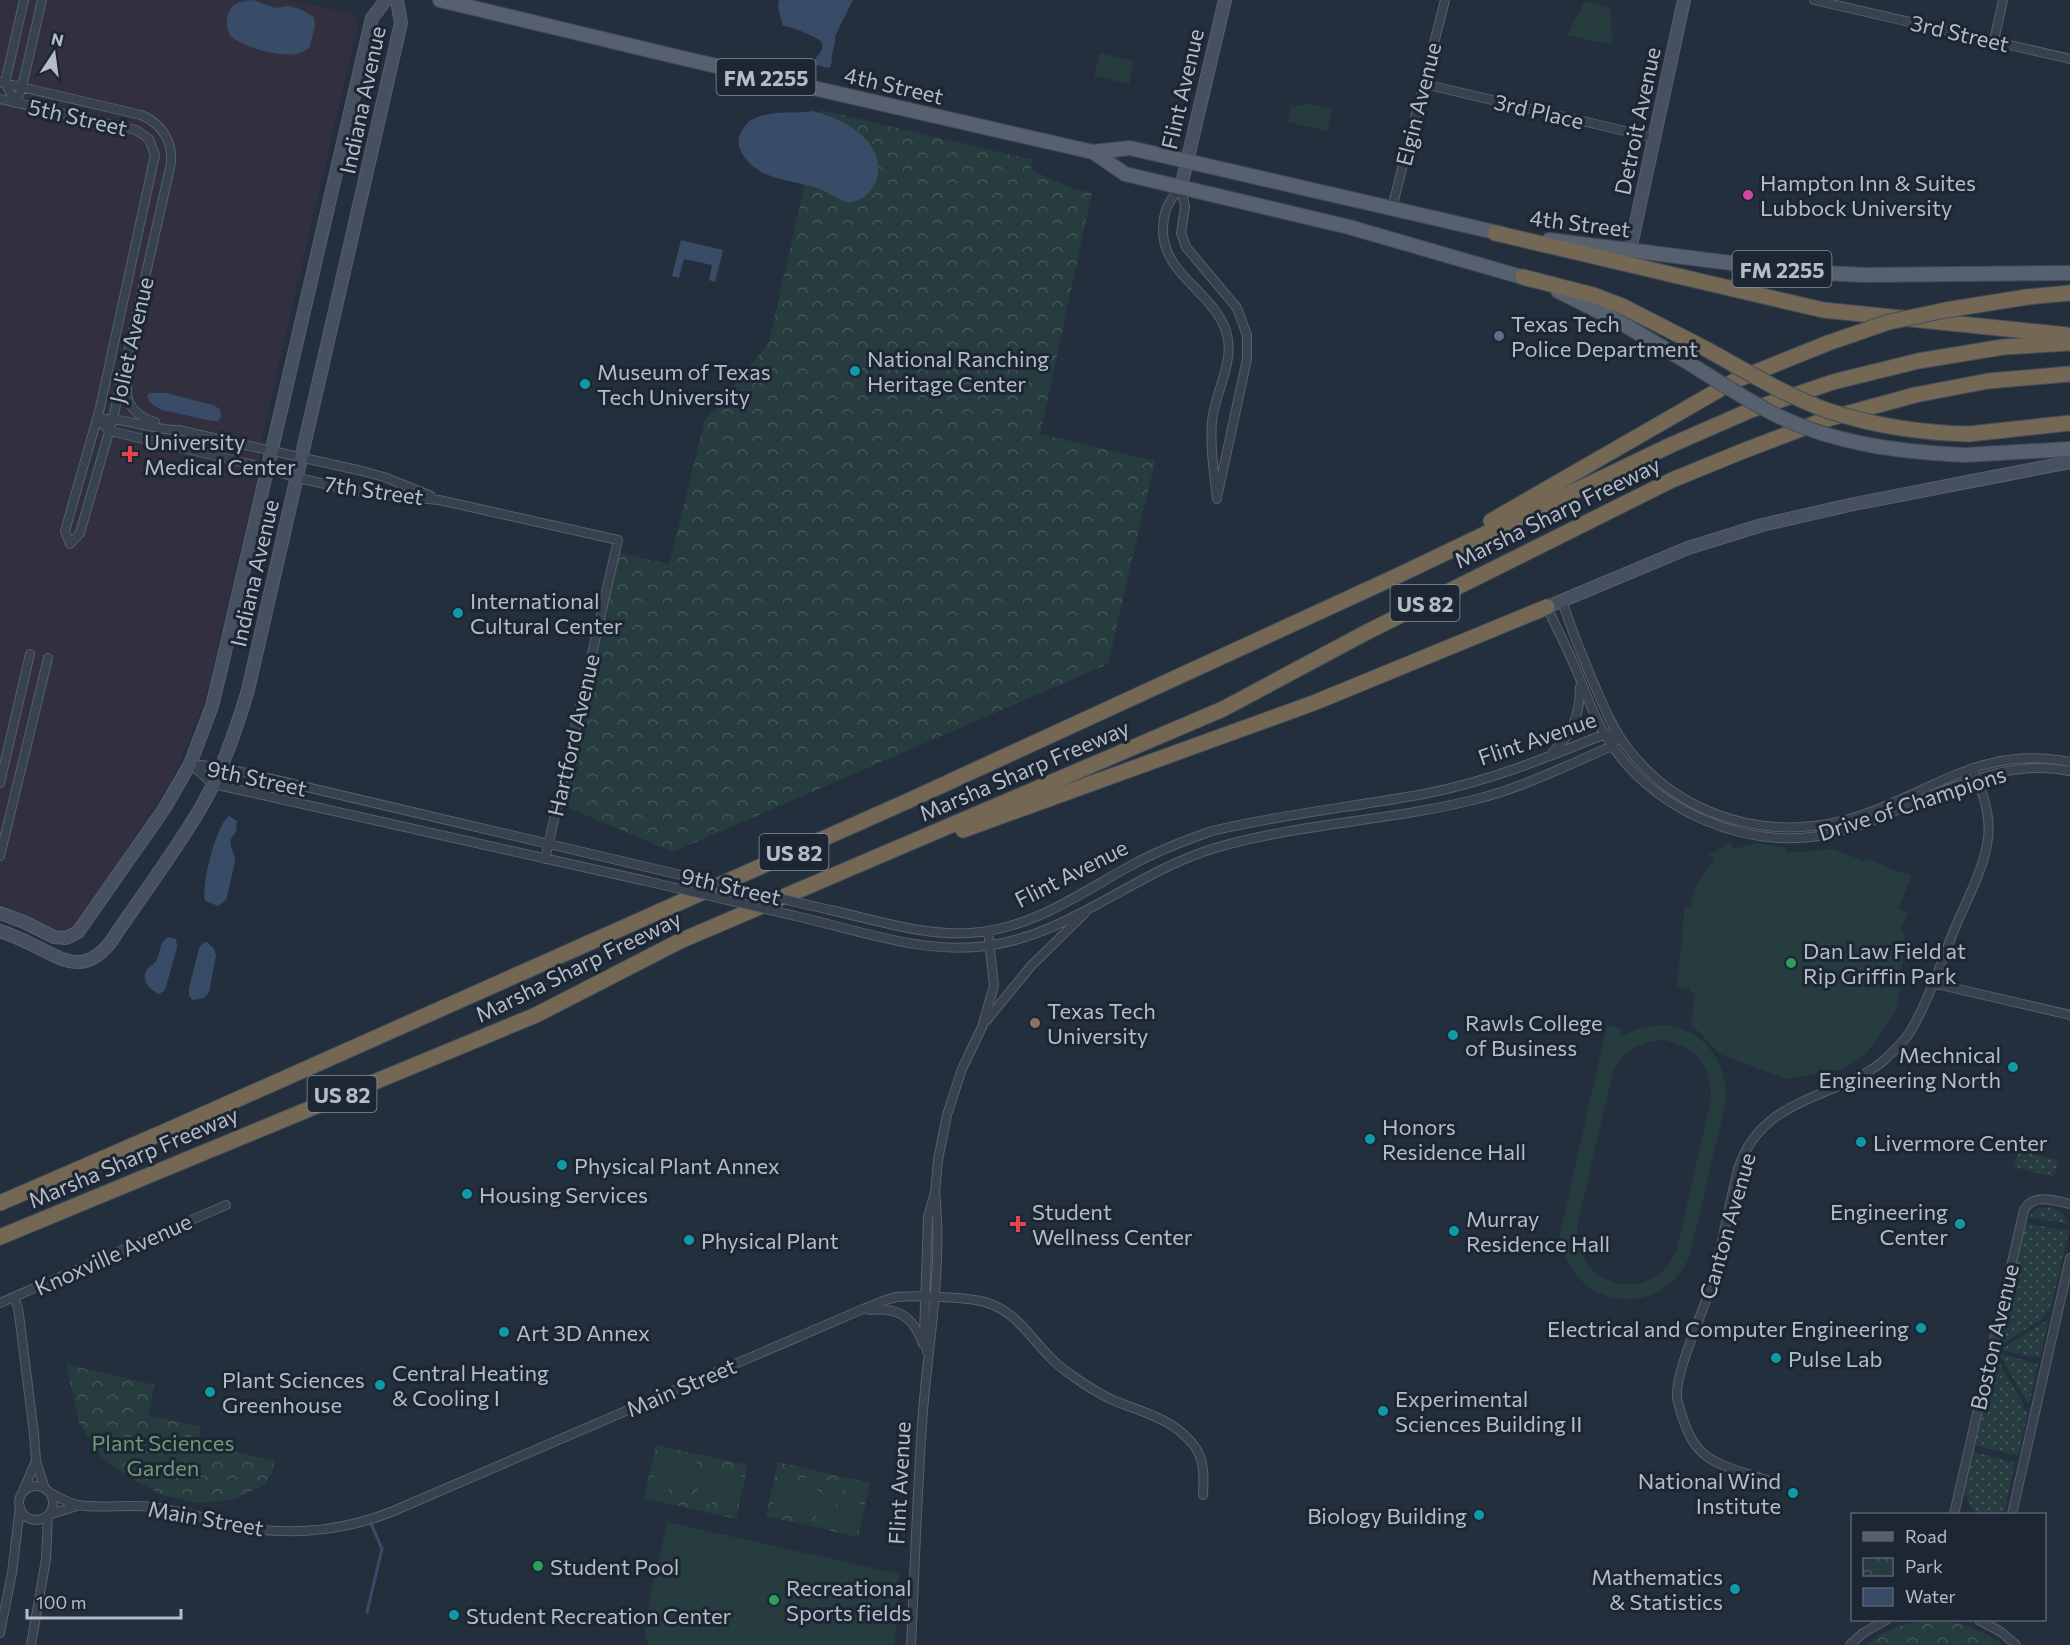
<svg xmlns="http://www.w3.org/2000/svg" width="2070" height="1645" viewBox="0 0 2070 1645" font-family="Commissioner,sans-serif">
	<defs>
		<pattern id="grass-dots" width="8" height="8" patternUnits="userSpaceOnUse" patternTransform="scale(1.5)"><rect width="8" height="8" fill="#263c3f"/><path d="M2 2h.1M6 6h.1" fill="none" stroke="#435659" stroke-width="1.8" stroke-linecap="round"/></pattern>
		<pattern id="park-crowns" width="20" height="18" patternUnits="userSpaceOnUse" patternTransform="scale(1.5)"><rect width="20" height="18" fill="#263c3f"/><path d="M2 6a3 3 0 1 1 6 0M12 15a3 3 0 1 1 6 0" fill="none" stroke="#435659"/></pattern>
	</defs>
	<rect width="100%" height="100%" fill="#242f3e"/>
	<path fill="#32303f" d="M0 0H289L349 13 356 17 358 25 264 427 256 481 207 693 179 766 160 799 81 917 69 930 60 932 0 904Z"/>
	<path fill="url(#grass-dots)" d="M2018 1151 2058 1160 2054 1177 2014 1167Z
		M2051 1207 2063 1214 2069 1224 2028 1217 2039 1208Z
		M2025 1223 2069 1231 2050 1312 2046 1311 2044 1318 1996 1348Z
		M2049 1319 2040 1358 2001 1350V1349Z
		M2001 1354 2038 1364 2029 1405 2000 1356Z
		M1995 1355 2024 1405 2022 1410 2028 1411 2018 1455 1974 1445Z
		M1972 1452 2015 1462 2004 1514H1977L1967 1501 1968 1496 1962 1495Z"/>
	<path fill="url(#park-crowns)" d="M821 110 1033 160 1031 170 1069 187 1092 193 1040 434 1155 461 1108 664 673 852 562 805 619 553 669 564 705 420 769 343Z
		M66 1364 155 1385 148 1415 201 1427 198 1443 275 1461 272 1473 264 1485 235 1499 199 1503 162 1495 129 1477 102 1458 79 1423Z
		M656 1445 748 1465 736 1519 644 1498Z
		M778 1462 870 1483 858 1537 766 1516Z
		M1936 1620C1961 1622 1983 1630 2003 1645H1866C1886 1628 1910 1621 1936 1620Z"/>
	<path fill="#263c3f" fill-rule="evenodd" d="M1585 1 1611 8 1612 45 1567 35Z
		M1100 53 1134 61 1129 84 1094 76Z
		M1309 104 1332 109 1327 131 1287 122 1291 107Z
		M1730 842 1734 849 1755 843 1786 847V853L1832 849 1864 861 1866 859 1911 876 1899 909 1908 913 1901 928 1905 939 1897 1010 1865 1055 1843 1069 1786 1079 1720 1054 1691 1024 1695 993 1689 992 1690 989 1677 986 1685 906 1690 907 1697 883 1714 861 1709 855Z
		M1607 1025 1622 1029 1620 1038C1673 1003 1734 1045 1725 1106L1689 1258C1660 1319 1578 1311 1562 1245L1558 1243ZM1664 1040C1696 1046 1715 1070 1710 1103L1678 1245C1658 1310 1568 1289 1578 1222L1613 1072C1623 1051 1641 1041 1664 1040Z
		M659 1454 675 1458 667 1495 650 1491Z
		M681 1459 697 1463 689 1500 673 1496Z
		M703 1465 720 1468 711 1505 695 1501Z
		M725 1469 742 1473 733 1509 717 1506Z
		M780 1472 797 1476 789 1512 772 1509Z
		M802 1477 819 1481 810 1517 794 1513Z
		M824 1482 841 1486 832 1522 816 1518Z
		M846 1487 863 1491 855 1527 838 1523Z
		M667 1522 899 1574 895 1645H648L644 1625Z"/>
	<path fill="#394c67" d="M253 0 275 8 288 6 300 9 314 17 315 27 309 48C305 50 301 53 296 54 280 57 246 48 233 38 225 31 225 16 231 8 236 2 245 1 253 0Z
		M779 0H853L835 36C836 46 830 54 832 63L829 68 813 64C816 54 826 52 821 41 814 36 791 26 783 26L778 7Z
		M812 111C842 118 882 138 878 174 877 182 871 192 864 197 859 200 853 203 847 202 836 199 826 191 814 187 789 179 757 180 742 153 738 146 737 140 741 132 744 127 748 121 753 119 772 110 792 114 812 111Z
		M681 240 723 250 715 282 709 280 712 265 684 259 679 278 672 276Z
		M150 393H166L213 405 220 409 221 417 218 421H212L162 410 150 403 147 396Z
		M229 816 237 821 236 832C224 845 235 848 235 862L226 900 218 906 205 901C201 886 216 825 229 816Z
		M168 937 176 939 177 947 166 987 164 991 159 994C150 990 140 980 147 970 150 966 155 964 157 959 161 950 159 943 168 937Z
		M207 942 214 949 216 956 209 992 204 998 193 1000 189 996V988L199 948 203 943Z"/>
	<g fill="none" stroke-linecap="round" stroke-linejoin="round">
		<path stroke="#394c67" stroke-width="3" d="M367 1612 382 1549 370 1521"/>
		<defs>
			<path id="street" d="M1814 0 2070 59
				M1994 41 2003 0
				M0 82 141 115C163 124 175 144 170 168L113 418 80 533 70 544 65 531 100 408 155 155 149 139 136 130 0 99
				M1424 84 1655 138
				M16 103 5 83 24 0
				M16 103 22 87 42 0
				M1181 187C1167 203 1163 211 1163 232 1165 276 1213 292 1226 331 1236 360 1215 392 1212 421 1210 447 1214 473 1217 499
				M1181 187 1185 207 1181 233 1186 247 1237 308 1247 335V359L1218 493
				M1392 208 1445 0
				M128 363C131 377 127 379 127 392 127 408 141 418 155 422
				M97 419 110 431 250 464 298 478 370 494 439 500 618 540 545 859
				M97 419C125 417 150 430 178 430L362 471 384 477 431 496
				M1562 600C1570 627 1581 652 1591 677 1601 700 1611 726 1626 746 1681 820 1777 845 1862 815 1937 789 1984 745 2070 762
				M1547 607C1555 625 1564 642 1572 660 1585 689 1594 720 1612 746 1657 810 1741 848 1819 836 1850 831 1880 818 1909 805 1960 784 2014 759 2070 771
				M1552 753C1572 734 1580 715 1580 687
				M190 764 221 767 668 872
				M191 764 213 784 646 881
				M0 783 30 654
				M0 856 48 658
				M830 910C876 920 923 936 970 933 1029 930 1078 895 1128 867 1155 852 1183 841 1212 831 1282 814 1353 807 1424 794 1487 782 1546 758 1605 734L1618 735
				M808 919C866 933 927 954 986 946 1070 935 1135 872 1215 848 1300 823 1391 821 1477 799 1524 787 1568 765 1612 746L1618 735
				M1932 983 2070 1015
				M986 1021 1031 966 1084 914
				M14 1298 18 1308 20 1322 34 1434 36 1461 45 1489
				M0 1303 226 1205
				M869 1310C898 1307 913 1316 923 1344
				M927 1352 924 1334 928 1217 935 1192 938 1160 947 1115 962 1069 982 1027 994 986 988 931
				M1769 1481C1711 1461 1693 1464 1677 1398 1675 1370 1704 1312 1712 1282 1722 1245 1729 1207 1738 1169 1755 1118 1793 1105 1839 1086 1854 1079 1869 1073 1882 1062 1892 1053 1903 1043 1910 1032 1929 1000 1941 962 1955 928 1966 901 1985 867 1988 838 1991 815 1982 789 1972 768
				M19 1503a17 17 0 1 1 34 0a17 17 0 1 1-34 0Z
				M23 1491 36 1461
				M49 1492C58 1497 68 1503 78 1505 101 1509 128 1504 152 1507 187 1512 221 1523 255 1529 300 1535 349 1529 391 1512L863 1309C874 1305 886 1299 897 1297 915 1295 971 1297 988 1303 1017 1313 1029 1336 1049 1356 1057 1365 1068 1373 1077 1379 1090 1388 1103 1396 1117 1402 1144 1412 1173 1420 1192 1443 1205 1458 1204 1476 1203 1495
				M1954 1514 2024 1210C2033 1193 2054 1200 2070 1204
				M2012 1514 2070 1258
				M1979 1620 2001 1632 2016 1645
				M0 1633 12 1573 20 1507
				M31 1645 46 1559 48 1515 80 1505
				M911 1645C915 1567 917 1489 923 1411 929 1338 943 1266 935 1192
				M1850 1645 1863 1633 1886 1620"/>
			<path id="secondary" d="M1181 187 1225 0
				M1630 250 1684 0
				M1547 607 1688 548 1762 525 1854 504 2070 462
				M0 913 24 922 54 937 66 938 78 932 164 809 190 764 212 706 220 673 372 18 386 0
				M0 931C12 935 23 940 35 946 63 960 84 975 110 943 139 899 173 855 200 809 222 772 236 731 248 690L401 23 397 0"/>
			<path id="primary" d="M440 0 682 58 1093 152 1130 148 1503 234
				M1093 152 1125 174 1349 227 1532 280
				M1549 240 1803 272 1865 275 2070 273
				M1558 291 1618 321 1684 360
				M1965 455 2070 449"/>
			<path id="highway" d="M1495 233 1823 310 2067 335
				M1523 277 1593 295 1622 306 1706 349
				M2027 297 2070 293
				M1969 434 2070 423
				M1491 521 1736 380 1828 343
				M963 830 1316 702 1547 607
				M0 1203 173 1128 910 800 1395 577 1671 445 1751 410 1833 382 1918 361 2003 347 2070 343
				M0 1237 536 1015 680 941 1223 709 1367 632 1672 480 1743 451 1827 419 1915 395 1988 381 2070 374"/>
		</defs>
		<use href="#street" stroke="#565f6c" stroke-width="10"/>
		<use href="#secondary" stroke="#565f6c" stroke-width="14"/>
		<use href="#primary" stroke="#414a57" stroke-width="16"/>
		<use href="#highway" stroke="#434c59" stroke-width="17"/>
		<use href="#street" stroke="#38414e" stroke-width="8"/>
		<use href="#secondary" stroke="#465061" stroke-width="12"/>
		<use href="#primary" stroke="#56606e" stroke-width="14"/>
		<use href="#highway" stroke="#746855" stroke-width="15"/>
		<defs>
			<path id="street-bridge" d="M668 872 830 910
				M646 881 808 919"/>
			<path id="primary-bridge" d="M1684 360C1713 378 1743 398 1774 414 1834 444 1900 452 1965 455"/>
			<path id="highway-bridge" d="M1828 343 1889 322 1946 310 2027 297
				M1706 349C1746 371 1786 396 1829 411 1875 426 1921 433 1969 434"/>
		</defs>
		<use href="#street-bridge" stroke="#565f6c" stroke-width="10" stroke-linecap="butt"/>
		<use href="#primary-bridge" stroke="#414a57" stroke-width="16" stroke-linecap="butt"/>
		<use href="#highway-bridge" stroke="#434c59" stroke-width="17" stroke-linecap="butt"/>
		<use href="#street-bridge" stroke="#38414e" stroke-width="8"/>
		<use href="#primary-bridge" stroke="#56606e" stroke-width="14"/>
		<use href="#highway-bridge" stroke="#746855" stroke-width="15"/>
	</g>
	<circle fill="#d1479c" stroke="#1d2633" stroke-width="2" cx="1748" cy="195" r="6"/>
	<circle fill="#5c6f8a" stroke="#1d2633" stroke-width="2" cx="1499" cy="336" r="6"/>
	<g fill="#0f9aa8" stroke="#1d2633" stroke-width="2">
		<circle cx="855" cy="371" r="6"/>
		<circle cx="585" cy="384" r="6"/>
		<circle cx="458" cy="613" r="6"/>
		<circle cx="1453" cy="1035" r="6"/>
		<circle cx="2013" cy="1067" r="6"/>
		<circle cx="1370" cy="1139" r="6"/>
		<circle cx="1861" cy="1142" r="6"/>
		<circle cx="562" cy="1165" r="6"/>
		<circle cx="467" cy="1194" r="6"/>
		<circle cx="1960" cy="1224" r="6"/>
		<circle cx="1454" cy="1231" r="6"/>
		<circle cx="689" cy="1240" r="6"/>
		<circle cx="1921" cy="1328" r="6"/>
		<circle cx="504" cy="1332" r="6"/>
		<circle cx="1776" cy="1358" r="6"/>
		<circle cx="380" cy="1385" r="6"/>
		<circle cx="210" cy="1392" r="6"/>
		<circle cx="1383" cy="1411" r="6"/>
		<circle cx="1793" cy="1493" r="6"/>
		<circle cx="1479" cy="1515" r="6"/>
		<circle cx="1735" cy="1589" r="6"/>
		<circle cx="454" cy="1615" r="6"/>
	</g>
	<g fill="#e0444e" stroke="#1d2633" stroke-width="2">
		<path d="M127 445h6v6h6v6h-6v6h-6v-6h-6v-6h6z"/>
		<path d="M1015 1215h6v6h6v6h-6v6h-6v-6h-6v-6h6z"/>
	</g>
	<g fill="#2e9e5b" stroke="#1d2633" stroke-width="2">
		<circle cx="1791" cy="963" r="6"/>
		<circle cx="538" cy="1566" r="6"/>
		<circle cx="774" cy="1600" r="6"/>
	</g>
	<circle fill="#8d6e63" stroke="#1d2633" stroke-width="2" cx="1035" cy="1023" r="6"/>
	<g text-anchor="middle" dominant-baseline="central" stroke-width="6" stroke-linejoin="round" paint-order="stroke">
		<g fill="#1d2633" stroke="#878f9c" stroke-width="1.5">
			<rect x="716.5" y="59" width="99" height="36" rx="4.5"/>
			<rect x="1732.5" y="251" width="99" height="36" rx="4.5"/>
			<rect x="1390.5" y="585" width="69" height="36" rx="4.5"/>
			<rect x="759.5" y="834" width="69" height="36" rx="4.5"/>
			<rect x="307.5" y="1076" width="69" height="36" rx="4.5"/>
		</g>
		<g font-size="21" font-weight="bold" fill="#b4bcc9">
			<text x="766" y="77">FM 2255</text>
			<text x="1782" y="269">FM 2255</text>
			<text x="1425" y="603">US 82</text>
			<text x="794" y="852">US 82</text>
			<text x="342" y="1094">US 82</text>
		</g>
		<g font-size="22" fill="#b4bcc9" stroke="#1d2633">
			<text transform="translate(1960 33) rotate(13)">3rd Street</text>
			<text transform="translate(894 85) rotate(13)">4th Street</text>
			<text transform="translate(1182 89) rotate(-77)">Flint Avenue</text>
			<text transform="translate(362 100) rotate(-78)">Indiana Avenue</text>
			<text transform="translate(1418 104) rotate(-76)">Elgin Avenue</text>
			<text transform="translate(1539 111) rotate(13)">3rd Place</text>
			<text transform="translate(78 117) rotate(13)">5th Street</text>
			<text transform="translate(1637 121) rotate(-78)">Detroit Avenue</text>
			<text transform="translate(1580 223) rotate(7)">4th Street</text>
			<text transform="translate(131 340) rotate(-77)">Joliet Avenue</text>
			<text transform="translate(374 490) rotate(8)">7th Street</text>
			<text transform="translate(1557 512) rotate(-26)">Marsha Sharp Freeway</text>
			<text transform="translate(254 573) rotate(-77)">Indiana Avenue</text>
			<text transform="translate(573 735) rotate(-77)">Hartford Avenue</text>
			<text transform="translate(1537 738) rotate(-19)">Flint Avenue</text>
			<text transform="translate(1024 770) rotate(-23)">Marsha Sharp Freeway</text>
			<text transform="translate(257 778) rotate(12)">9th Street</text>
			<text transform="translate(1912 803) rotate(-18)">Drive of Champions</text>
			<text transform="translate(1071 873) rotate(-27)">Flint Avenue</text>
			<text transform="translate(731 886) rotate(13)">9th Street</text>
			<text transform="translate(578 966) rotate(-26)">Marsha Sharp Freeway</text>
			<text transform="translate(133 1157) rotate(-23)">Marsha Sharp Freeway</text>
			<text transform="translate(1727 1226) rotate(-74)">Canton Avenue</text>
			<text transform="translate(113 1254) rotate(-24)">Knoxville Avenue</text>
			<text transform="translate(1994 1337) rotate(-77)">Boston Avenue</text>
			<text transform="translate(681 1387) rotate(-23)">Main Street</text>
			<text transform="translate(899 1483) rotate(-87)">Flint Avenue</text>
			<text transform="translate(206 1518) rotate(10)">Main Street</text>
		</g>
		<g font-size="22" fill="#b4bcc9" stroke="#1d2633" text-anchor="start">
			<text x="1760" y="182">Hampton Inn &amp; Suites<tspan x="1760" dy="25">Lubbock University</tspan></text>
			<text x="1511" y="323">Texas Tech<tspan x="1511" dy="25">Police Department</tspan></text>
			<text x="867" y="358">National Ranching<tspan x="867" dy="25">Heritage Center</tspan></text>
			<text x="597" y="371">Museum of Texas<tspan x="597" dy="25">Tech University</tspan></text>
			<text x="144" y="441">University<tspan x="144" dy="25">Medical Center</tspan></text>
			<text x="470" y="600">International<tspan x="470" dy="25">Cultural Center</tspan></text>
			<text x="1803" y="950">Dan Law Field at<tspan x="1803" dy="25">Rip Griffin Park</tspan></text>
			<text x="1047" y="1010">Texas Tech<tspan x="1047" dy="25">University</tspan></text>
			<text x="1465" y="1022">Rawls College<tspan x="1465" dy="25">of Business</tspan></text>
			<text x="2001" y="1054" text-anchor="end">Mechnical<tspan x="2001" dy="25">Engineering North</tspan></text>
			<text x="1382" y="1126">Honors<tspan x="1382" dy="25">Residence Hall</tspan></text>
			<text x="1873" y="1142">Livermore Center</text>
			<text x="574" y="1165">Physical Plant Annex</text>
			<text x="479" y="1194">Housing Services</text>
			<text x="1032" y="1211">Student<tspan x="1032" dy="25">Wellness Center</tspan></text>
			<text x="1948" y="1211" text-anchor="end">Engineering<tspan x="1948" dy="25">Center</tspan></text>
			<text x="1466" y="1218">Murray<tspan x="1466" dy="25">Residence Hall</tspan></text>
			<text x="701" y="1240">Physical Plant</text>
			<text x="1909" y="1328" text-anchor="end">Electrical and Computer Engineering</text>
			<text x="516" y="1332">Art 3D Annex</text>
			<text x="1788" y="1358">Pulse Lab</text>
			<text x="392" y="1372">Central Heating<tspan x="392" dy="25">&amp; Cooling I</tspan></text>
			<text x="222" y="1379">Plant Sciences<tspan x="222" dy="25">Greenhouse</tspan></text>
			<text x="1395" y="1398">Experimental<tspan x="1395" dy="25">Sciences Building II</tspan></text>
			<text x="1781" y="1480" text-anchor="end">National Wind<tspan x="1781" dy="25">Institute</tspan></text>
			<text x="1467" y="1515" text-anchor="end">Biology Building</text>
			<text x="550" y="1566">Student Pool</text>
			<text x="1723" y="1576" text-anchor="end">Mathematics<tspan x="1723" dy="25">&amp; Statistics</tspan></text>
			<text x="786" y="1587">Recreational<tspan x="786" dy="25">Sports fields</tspan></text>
			<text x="466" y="1615">Student Recreation Center</text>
		</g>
		<g font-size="22" fill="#6b9a76" stroke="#1d2633">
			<text x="163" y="1442">Plant Sciences<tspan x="163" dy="25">Garden</tspan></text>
		</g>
	</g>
	<rect x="1851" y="1513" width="195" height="108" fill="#1d2633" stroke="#59626f" stroke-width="1.5"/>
	<rect x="1863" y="1532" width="30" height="9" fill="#56606e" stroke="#59626f" stroke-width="1.5"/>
	<text x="1905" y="1543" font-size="18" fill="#b4bcc9">Road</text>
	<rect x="1863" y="1558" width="30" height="18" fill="url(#park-crowns)" stroke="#59626f" stroke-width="1.5"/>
	<text x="1905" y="1573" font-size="18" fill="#b4bcc9">Park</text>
	<rect x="1863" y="1588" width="30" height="18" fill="#394c67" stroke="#59626f" stroke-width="1.5"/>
	<text x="1905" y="1603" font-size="18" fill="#b4bcc9">Water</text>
	<g transform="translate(54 54) rotate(13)" stroke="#1d2633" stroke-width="4.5" paint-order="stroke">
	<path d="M0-4.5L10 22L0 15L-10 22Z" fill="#b4bcc9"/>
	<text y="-9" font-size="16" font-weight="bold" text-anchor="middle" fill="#b4bcc9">N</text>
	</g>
	<path d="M27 1609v9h154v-9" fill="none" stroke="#b4bcc9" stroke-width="3"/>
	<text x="36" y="1609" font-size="18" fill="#b4bcc9" stroke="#1d2633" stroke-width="4.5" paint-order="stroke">100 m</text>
</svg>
